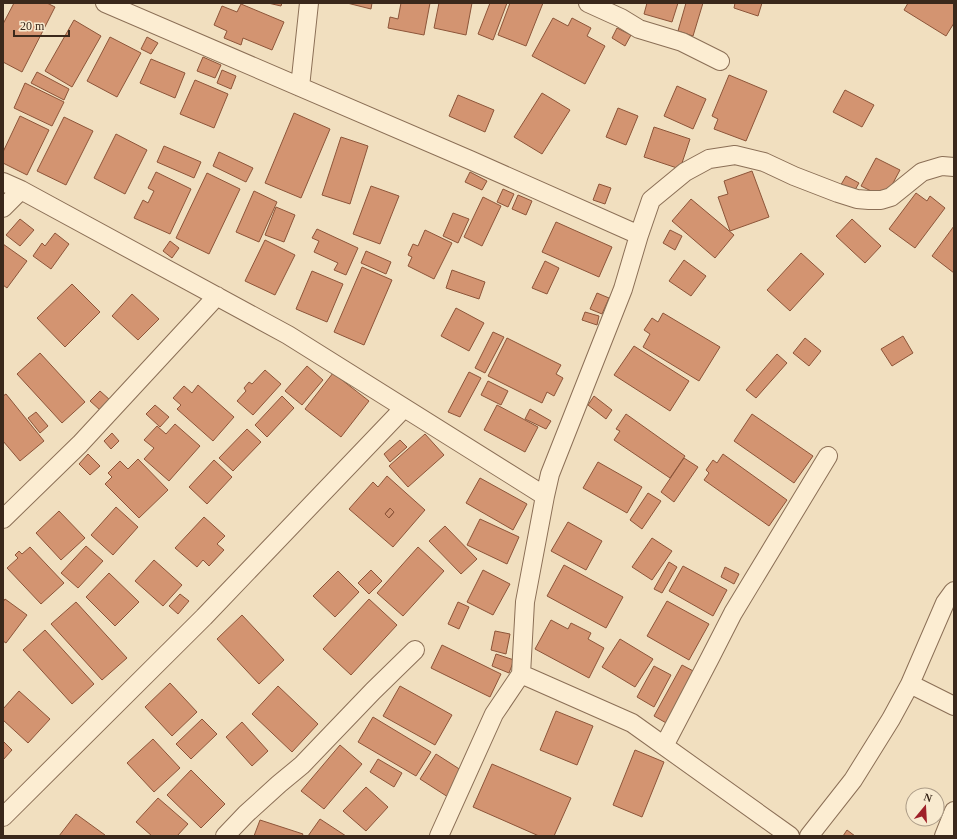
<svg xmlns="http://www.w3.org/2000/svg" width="957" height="839" viewBox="0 0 957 839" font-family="Georgia,serif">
	<rect width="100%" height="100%" fill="#f1dfbf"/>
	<path fill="#d39471" stroke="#8d5539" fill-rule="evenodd" d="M14 3H47L55 7 22 72 3 62V24Z
		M268 3H282L281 6Z
		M347 3H372L371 9Z
		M401 3H430L424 35 388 28 390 17 398 19Z
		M439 3H472L466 35 434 28Z
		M490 3H507L493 40 478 34Z
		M510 3H543L526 46 498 35Z
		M647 3H678L672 22 644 14Z
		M686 3H703L693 36 678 31Z
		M735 3H762L758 16 734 8Z
		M908 3H952L954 4V23L946 36 904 10Z
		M241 4 284 22 272 50 243 38 241 45 224 38 227 31 214 25 222 6 237 12Z
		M553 18 568 26 572 18 591 28 587 36 605 46 585 84 532 56Z
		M74 20 101 36 72 87 45 71Z
		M617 28 631 35 625 46 612 38Z
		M110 37 141 53 117 97 87 81Z
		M147 37 158 43 151 54 141 49Z
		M203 57 221 65 215 78 197 71Z
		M151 59 185 73 175 98 140 83Z
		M222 70 236 76 231 89 217 83Z
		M37 72 69 89 64 100 31 83Z
		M729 75 767 91 746 141 714 129 718 119 712 116Z
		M195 80 228 94 214 128 180 114Z
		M25 83 64 102 52 126 14 108Z
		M677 86 706 99 693 129 664 116Z
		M845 90 874 105 862 127 833 112Z
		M542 93 570 110 542 154 514 137Z
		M458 95 494 110 485 132 449 116Z
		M618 108 638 116 626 145 606 137Z
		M294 113 330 129 301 198 265 183Z
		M20 116 49 130 27 175 3 163V152Z
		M64 117 93 131 66 185 37 171Z
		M654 127 690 139 680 169 644 157Z
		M116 134 147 150 125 194 94 178Z
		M341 137 368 146 350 204 322 195Z
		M164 146 201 162 194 178 157 162Z
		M219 152 253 168 246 182 213 166Z
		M876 158 900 170 885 198 861 186Z
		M752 171 769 217 730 231 718 197 728 194 724 181Z
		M156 172 191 189 170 234 134 218 143 200 148 203 154 191 148 188Z
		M470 172 487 181 482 190 465 182Z
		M207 173 240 189 209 254 176 238Z
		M846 176 859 183 852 195 839 188Z
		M599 184 611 188 605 204 593 200Z
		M371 186 399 196 380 244 353 234Z
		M503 189 514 194 508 207 497 202Z
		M254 191 277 202 259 242 236 232Z
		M916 193 927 201 930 196 945 208 915 248 889 229Z
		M518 195 532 201 526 215 512 209Z
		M483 197 501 206 482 246 464 237Z
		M691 199 734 235 715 258 672 221Z
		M276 207 295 215 284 242 265 235Z
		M453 213 469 219 458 243 443 236Z
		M20 219 34 230 20 246 6 235Z
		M852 219 881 246 865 263 836 236Z
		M556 222 612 247 599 277 542 252Z
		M954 226V273L932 256Z
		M317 229 358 248 346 275 334 270 338 263 314 252 319 241 312 238Z
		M425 230 452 243 434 279 408 266 412 257 408 255 413 244 418 246Z
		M670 230 682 236 675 250 663 243Z
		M55 233 69 244 51 269 33 256 42 243 45 246Z
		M265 240 295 255 275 295 245 281Z
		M170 241 179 248 172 258 163 251Z
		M3 244 27 261 7 288 3 285Z
		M366 251 391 262 386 274 361 263Z
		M801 253 824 274 790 311 767 290Z
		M684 260 706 276 691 296 669 281Z
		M545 261 559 268 547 294 532 288Z
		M362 267 392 280 364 345 334 332Z
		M452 270 485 282 479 299 446 288Z
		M312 271 343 284 327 322 296 309Z
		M72 284 100 312 65 347 37 318Z
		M597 293 609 298 602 314 590 309Z
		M132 294 159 319 138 340 112 316Z
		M456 308 484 323 469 351 441 336Z
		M585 312 599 316 597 325 582 320Z
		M663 313 720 347 699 381 643 347 650 334 644 330 652 318 658 322Z
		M493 332 504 337 485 373 475 368Z
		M903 336 913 353 892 366 881 349Z
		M507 338 561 365 556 374 563 378 554 396 547 392 542 403 488 376Z
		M805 338 821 351 809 366 793 353Z
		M634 346 689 381 670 411 614 375Z
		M40 353 85 402 62 423 17 374Z
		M777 354 787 363 756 398 746 390Z
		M307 366 323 380 302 405 285 391Z
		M265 370 281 384 253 415 237 401 246 391 244 388 249 382 252 384Z
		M469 372 481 378 460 417 448 412Z
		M333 373 369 401 341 437 305 409Z
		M488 381 508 391 501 405 481 395Z
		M198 385 234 417 213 441 177 409 181 405 173 398 184 386 192 393Z
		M100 391 110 400 100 410 90 401Z
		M6 394 44 441 20 461 3 441V396Z
		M282 396 294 408 267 437 255 425Z
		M594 396 612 410 606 419 588 405Z
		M155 405 169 417 160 427 146 414Z
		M497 405 538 427 525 452 484 430Z
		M530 409 551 421 546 429 525 419Z
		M36 412 48 426 40 433 28 418Z
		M626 414 685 456 670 478 614 440 620 431 616 429Z
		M752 414 813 456 794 483 734 441Z
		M175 424 200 446 169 481 144 459 154 448 144 440 157 426 166 434Z
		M247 429 261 442 233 471 219 458Z
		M112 433 119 441 111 449 104 441Z
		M425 434 444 455 408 487 389 466Z
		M400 440 407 447 390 462 384 454Z
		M88 454 100 466 90 475 79 464Z
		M723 454 787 500 769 526 704 480 709 473 706 470 713 460 717 463Z
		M684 458 698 467 674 502 661 492Z
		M138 459 168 490 139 518 105 484 112 477 108 473 120 461 128 469Z
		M214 460 232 477 207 504 189 487Z
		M598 462 642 487 627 513 583 488Z
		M387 476 425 510 393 547 349 509 373 482 378 487ZM390 508 394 512 389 518 385 514Z
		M480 478 527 504 513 530 466 503Z
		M648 493 661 501 642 529 630 520Z
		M116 507 138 527 113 555 91 535Z
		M390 508 394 512 389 518 385 514Z
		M59 511 85 538 61 560 36 533Z
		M204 517 225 536 217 544 224 550 209 566 203 560 197 567 175 548Z
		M480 519 519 537 507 564 467 545Z
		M568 522 602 541 586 570 551 551Z
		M445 526 477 559 461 574 429 541Z
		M652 538 672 551 652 580 632 567Z
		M86 546 103 561 78 588 61 573Z
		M30 547 64 583 41 604 7 568 18 558 15 555 19 551 22 554Z
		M418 547 444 571 403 616 377 593Z
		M154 560 182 585 163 606 135 581Z
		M669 562 677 567 662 593 654 589Z
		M564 565 623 597 606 628 547 596Z
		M683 566 727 590 713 616 669 591Z
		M725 567 739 574 734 584 721 577Z
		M371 570 382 581 369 594 358 583Z
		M483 570 510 584 493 615 467 602Z
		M338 571 359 592 335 617 313 596Z
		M109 573 139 602 115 626 86 597Z
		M180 594 189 601 178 614 169 606Z
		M5 599 27 615 6 643 3 641V602Z
		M369 599 397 625 351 675 323 649Z
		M667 601 709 624 689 660 647 636Z
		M76 602 127 658 102 680 51 624Z
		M458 602 469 607 459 629 448 624Z
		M242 615 284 660 259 684 217 639Z
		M551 620 568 629 571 623 591 633 588 639 604 648 589 678 535 649Z
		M45 630 94 684 72 704 23 650Z
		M495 631 510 634 506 654 491 650Z
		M620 639 653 659 635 687 602 667Z
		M442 645 501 674 490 697 431 668Z
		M496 654 514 660 509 673 492 666Z
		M682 665 697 673 668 724 654 716Z
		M654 666 671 675 654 707 637 697Z
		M170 683 197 712 172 736 145 707Z
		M278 686 318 724 292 752 252 714Z
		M400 686 452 715 435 745 383 716Z
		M19 691 50 719 28 743 3 720V709Z
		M556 711 593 726 577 765 540 750Z
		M373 717 431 752 416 776 358 742Z
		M202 719 217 734 191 759 176 744Z
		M242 722 268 751 252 766 226 737Z
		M153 739 180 768 154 792 127 763Z
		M3 741 12 750 3 760Z
		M340 745 362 764 324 809 301 791Z
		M635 750 664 762 642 817 613 805Z
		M436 754 464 772 448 797 420 779Z
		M378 759 402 773 394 787 370 772Z
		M492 764 571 798 554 836H539L473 807Z
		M191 770 225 804 201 828 167 795Z
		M366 787 388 807 366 831 343 811Z
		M158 798 188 824 177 836H152L136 822Z
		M76 814 105 835 104 836H59Z
		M320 819 346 836H308Z
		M260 820 303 834 302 836H254Z
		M847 830 855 836H843Z"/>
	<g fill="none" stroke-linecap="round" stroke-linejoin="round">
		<defs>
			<path id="minor" d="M105 3 470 160 639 235
				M588 3 621 18 639 29 682 42 720 61
				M300 87 309 3
				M3 182 21 190 288 335 545 496
				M3 208 21 190
				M3 519 80 444 217 296
				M521 674 632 723 790 836
				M910 684 954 706
				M664 746 710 658 733 613 828 456
				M3 817 204 617 404 408
				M225 836 246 814 279 784 302 765 373 691 415 650
				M439 836 494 714 521 674 525 602 545 496 550 474 623 289 639 235 651 200 685 172 709 159 735 155 764 162 794 176 838 193 857 199 869 200H881L891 197 922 172 942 166 954 167
				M809 836 853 780 891 719 910 684 945 603 953 592 954 591
				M944 836 954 811"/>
		</defs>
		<use href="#minor" stroke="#8b6f56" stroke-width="20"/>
		<use href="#minor" stroke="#fcedd2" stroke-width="18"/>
	</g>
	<rect width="957" height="839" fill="none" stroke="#3a281b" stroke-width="8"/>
	<g transform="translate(925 807) rotate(18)"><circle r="19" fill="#f8eacf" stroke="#ac9c87"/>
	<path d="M0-3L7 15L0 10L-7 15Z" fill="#9f2129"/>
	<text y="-6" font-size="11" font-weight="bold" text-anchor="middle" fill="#3a281b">N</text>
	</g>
	<path d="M14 30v6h55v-6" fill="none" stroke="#3a281b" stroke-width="2"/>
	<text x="20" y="30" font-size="12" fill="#3a281b" stroke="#f8eacf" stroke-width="3" paint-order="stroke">20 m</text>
</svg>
